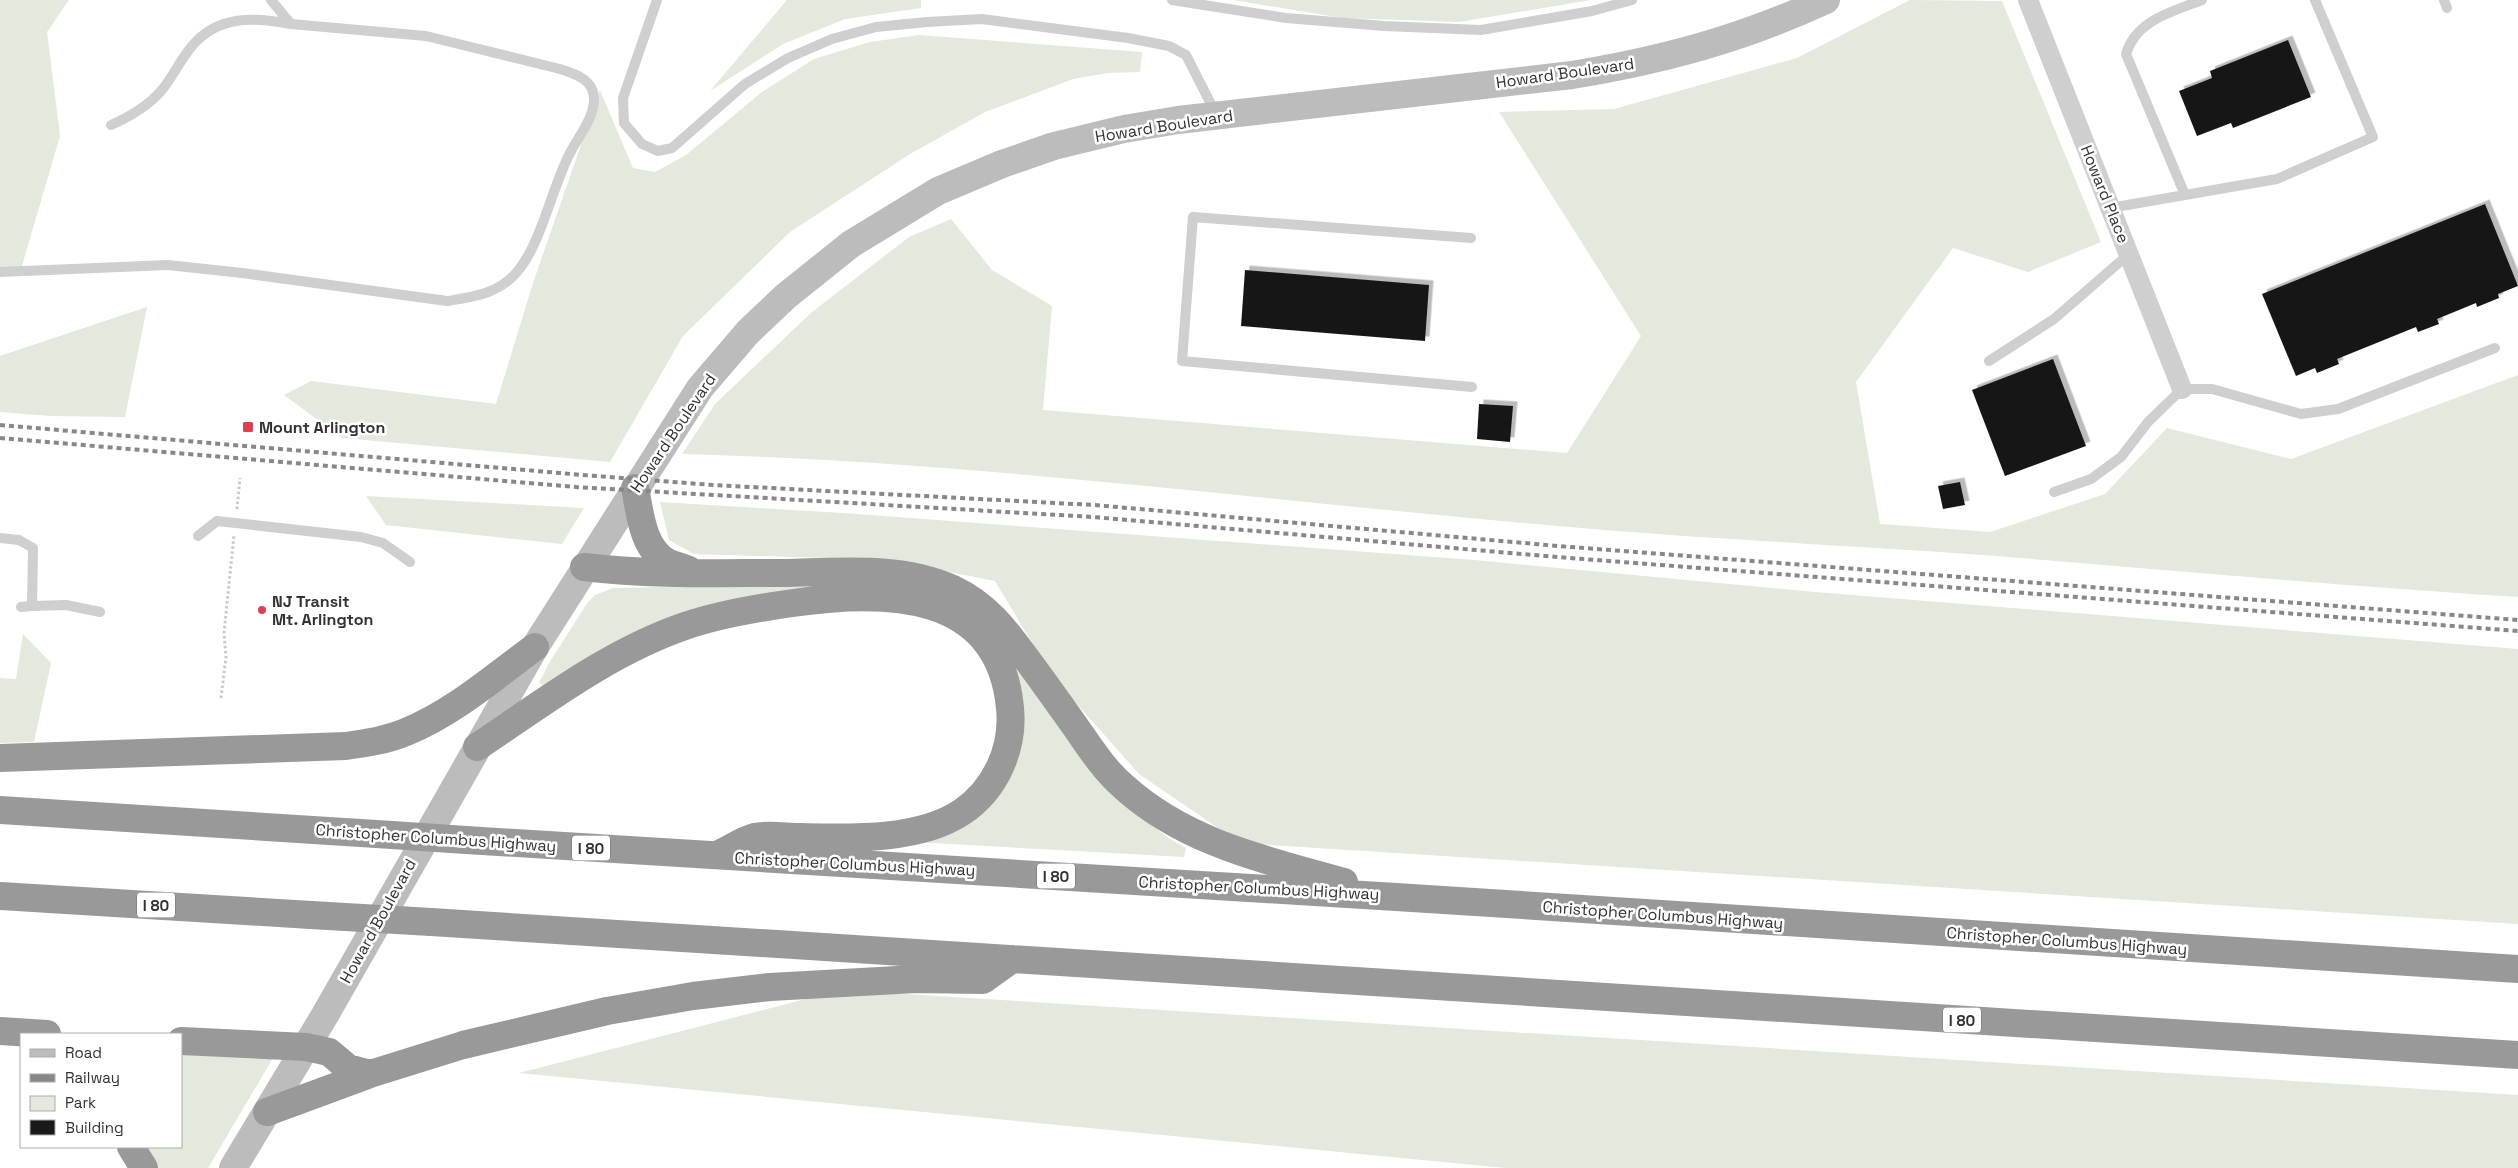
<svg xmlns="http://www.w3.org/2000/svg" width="2518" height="1168" viewBox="0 0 2518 1168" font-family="'Space Grotesk',sans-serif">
	<defs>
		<filter id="shadow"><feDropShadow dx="4.5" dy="-4.5" stdDeviation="0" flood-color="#0004"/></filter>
	</defs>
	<rect width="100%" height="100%" fill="#fff"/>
	<path fill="#e3e9dc" d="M0 0H69L47 32 60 136 21 269 0 270Z
		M787 0H921V8L845 19 783 44 710 91Z
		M1233 0H1591L1459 22 1343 18Z
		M1910 0 2002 1 2101 242 2028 272 1953 248 1856 382 1880 524 1990 532 2105 494 2167 428 2291 459 2518 375V597C2339 586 2161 569 1983 555 1857 546 1730 540 1604 530 1297 505 991 462 682 454L715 404 812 312 909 237 951 219 992 270 1052 306 1043 410 1567 453 1641 336 1499 112 1614 109 1797 58Z
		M919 35 1142 52 1140 72 1107 73 1073 79 985 112 910 154 790 232 683 336 610 462 342 438 284 395 311 381 496 404 533 283 600 90 633 168 655 172 686 155 762 92 814 59 870 42Z
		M147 307 125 417 50 416 0 412V356Z
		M366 496 584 508 562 544 386 525Z
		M660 502 843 513 1474 560 1815 592 2518 649V924L1240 843 1139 774 1052 676 995 581 888 560 694 554 669 540Z
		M873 583 983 623 1130 809 1170 839 1186 848 1184 857 896 841 1005 778 992 637 832 587 546 687 539 683 549 663 588 602 595 595 613 588Z
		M23 634 51 663 34 742 0 743V678L16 679Z
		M841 990 2518 1095V1168H1505L519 1073Z
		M181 1051 273 1058 208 1168H156L144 1147H181Z"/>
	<path fill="#191919" filter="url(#shadow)" d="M2288 40 2311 97 2233 128 2231 123 2197 136 2179 91 2212 78 2210 71Z
		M2485 204 2518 286 2498 294 2499 298 2477 307 2476 303 2437 319 2439 324 2418 332 2416 327 2337 359 2339 364 2317 373 2315 368 2296 376 2262 294Z
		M1245 270 1429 285 1425 341 1241 326Z
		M2053 359 2086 446 2005 476 1972 390Z
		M1479 404 1513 406 1510 442 1477 439Z
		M1960 482 1965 505 1943 509 1938 486Z"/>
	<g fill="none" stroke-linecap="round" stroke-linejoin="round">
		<path stroke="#c9c9c9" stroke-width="3" stroke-dasharray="2.5 2.5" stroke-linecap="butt" d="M237 509 240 478
			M221 698 226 657 224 633 234 535"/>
		<path stroke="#cfcfcf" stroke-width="10" d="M657 0 623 98 624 123 642 144 658 151 672 148 745 84 788 58 832 39 876 27 927 22 982 19 1128 38 1169 46 1186 55 1216 114
			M1172 0 1286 18 1384 26 1481 30 1592 11 1632 0
			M2444 0 2447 8
			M111 125C129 117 148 106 161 91 173 77 180 60 192 46 218 15 254 17 291 24
			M2185 195 2126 54C2136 20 2172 12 2202 0
			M2110 208 2277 179 2373 137 2315 0
			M1471 238 1193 217 1182 361 1472 387
			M0 272 168 265 242 273 447 301C472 297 498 294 516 273 541 246 552 186 571 151 579 136 594 118 594 99 594 80 576 74 560 69L426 36 291 24 271 0
			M1989 361 2054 319 2129 254
			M2054 492 2091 479 2121 457 2148 422 2182 389H2212L2301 414 2338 409 2495 348
			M198 536 217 521 361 537 383 543 410 562
			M0 538 19 540 33 548 32 606 21 607
			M32 606 66 605 100 612"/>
		<path stroke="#cfcfcf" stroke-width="20" d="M2028 0 2182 389"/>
		<path stroke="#bcbcbc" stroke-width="28" d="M233 1168 325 1015 535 647 700 388 748 332 786 296 851 244 938 191 1002 164 1054 146 1124 129 1178 120 1572 75C1663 60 1741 39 1826 0"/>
		<path stroke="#999" stroke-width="28" d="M635 488C640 512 642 548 667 562 674 565 682 567 689 570
			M584 567C650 575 716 573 783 573 838 572 900 565 953 589 985 604 1005 629 1025 657 1043 681 1060 705 1077 729 1091 749 1105 771 1124 787 1186 843 1266 860 1344 882
			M477 747C543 703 609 652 685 626 720 614 757 608 793 603 883 590 999 589 1010 708 1014 748 996 789 962 812 919 841 850 838 800 837 787 837 768 834 755 837 743 840 730 849 719 854
			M0 758 346 746C367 743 387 740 406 732 453 713 494 677 535 647
			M0 810 392 835
			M466 840 1396 897 2518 969
			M0 896 311 915
			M431 922 2518 1055
			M0 1031 47 1034
			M181 1041 306 1047 329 1052 348 1068 370 1074
			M267 1112 370 1074 463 1045 607 1011 693 996 770 987 916 979 983 980 1012 959
			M131 1147 144 1168"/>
		<path stroke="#878787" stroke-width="4" stroke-dasharray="5 4" stroke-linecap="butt" d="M0 425 583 475 713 485 1094 505 1558 546 2518 620
			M0 438 576 487 1093 517 1557 557 2518 631"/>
		<path stroke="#999" stroke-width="28" d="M392 835 466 840
			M311 915 431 922"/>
	</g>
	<g fill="#df3f51" stroke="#fff" stroke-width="2">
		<rect x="242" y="421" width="12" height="12" rx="2.5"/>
		<circle cx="262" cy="610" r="5"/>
	</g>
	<g text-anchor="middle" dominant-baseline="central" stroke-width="5" stroke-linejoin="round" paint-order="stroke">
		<g fill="#fff" stroke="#707070" stroke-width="1">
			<rect x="572" y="835.5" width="38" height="25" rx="4"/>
			<rect x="1037" y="863.5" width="38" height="25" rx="4"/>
			<rect x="137" y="892.5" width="38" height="25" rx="4"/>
			<rect x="1943" y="1007.5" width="38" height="25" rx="4"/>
		</g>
		<g font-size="15" font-weight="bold" fill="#323232">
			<text x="591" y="848">I 80</text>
			<text x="1056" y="876">I 80</text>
			<text x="156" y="905">I 80</text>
			<text x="1962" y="1020">I 80</text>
		</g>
		<g font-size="16" fill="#323232" stroke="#fff">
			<text transform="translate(1565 73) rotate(-8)">Howard Boulevard</text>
			<text transform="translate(1164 126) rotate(-9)">Howard Boulevard</text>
			<text transform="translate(2105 194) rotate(68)">Howard Place</text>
			<text transform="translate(673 433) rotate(-56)">Howard Boulevard</text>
			<text transform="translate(436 838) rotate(4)">Christopher Columbus Highway</text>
			<text transform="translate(855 864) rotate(3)">Christopher Columbus Highway</text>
			<text transform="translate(1259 888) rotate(3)">Christopher Columbus Highway</text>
			<text transform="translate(1663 915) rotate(4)">Christopher Columbus Highway</text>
			<text transform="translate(378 921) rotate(-61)">Howard Boulevard</text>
			<text transform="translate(2067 941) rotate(4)">Christopher Columbus Highway</text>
		</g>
		<g font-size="16" font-weight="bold" fill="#323232" stroke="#fff" text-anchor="start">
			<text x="259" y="427">Mount Arlington</text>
			<text x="272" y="601">NJ Transit<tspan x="272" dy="18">Mt. Arlington</tspan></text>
		</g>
	</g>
	<rect x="20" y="1033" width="162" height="115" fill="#ffffff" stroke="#adadad"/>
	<rect x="30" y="1049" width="25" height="8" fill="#bcbcbc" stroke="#adadad"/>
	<text x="65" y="1058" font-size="15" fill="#323232">Road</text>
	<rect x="30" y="1074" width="25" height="8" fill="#878787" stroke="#adadad"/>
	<text x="65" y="1083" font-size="15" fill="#323232">Railway</text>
	<rect x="30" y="1096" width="25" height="15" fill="#e3e9dc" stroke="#adadad"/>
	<text x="65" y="1108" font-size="15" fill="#323232">Park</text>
	<rect x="30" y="1120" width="25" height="15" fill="#191919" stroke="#adadad"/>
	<text x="65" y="1133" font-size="15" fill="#323232">Building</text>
</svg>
